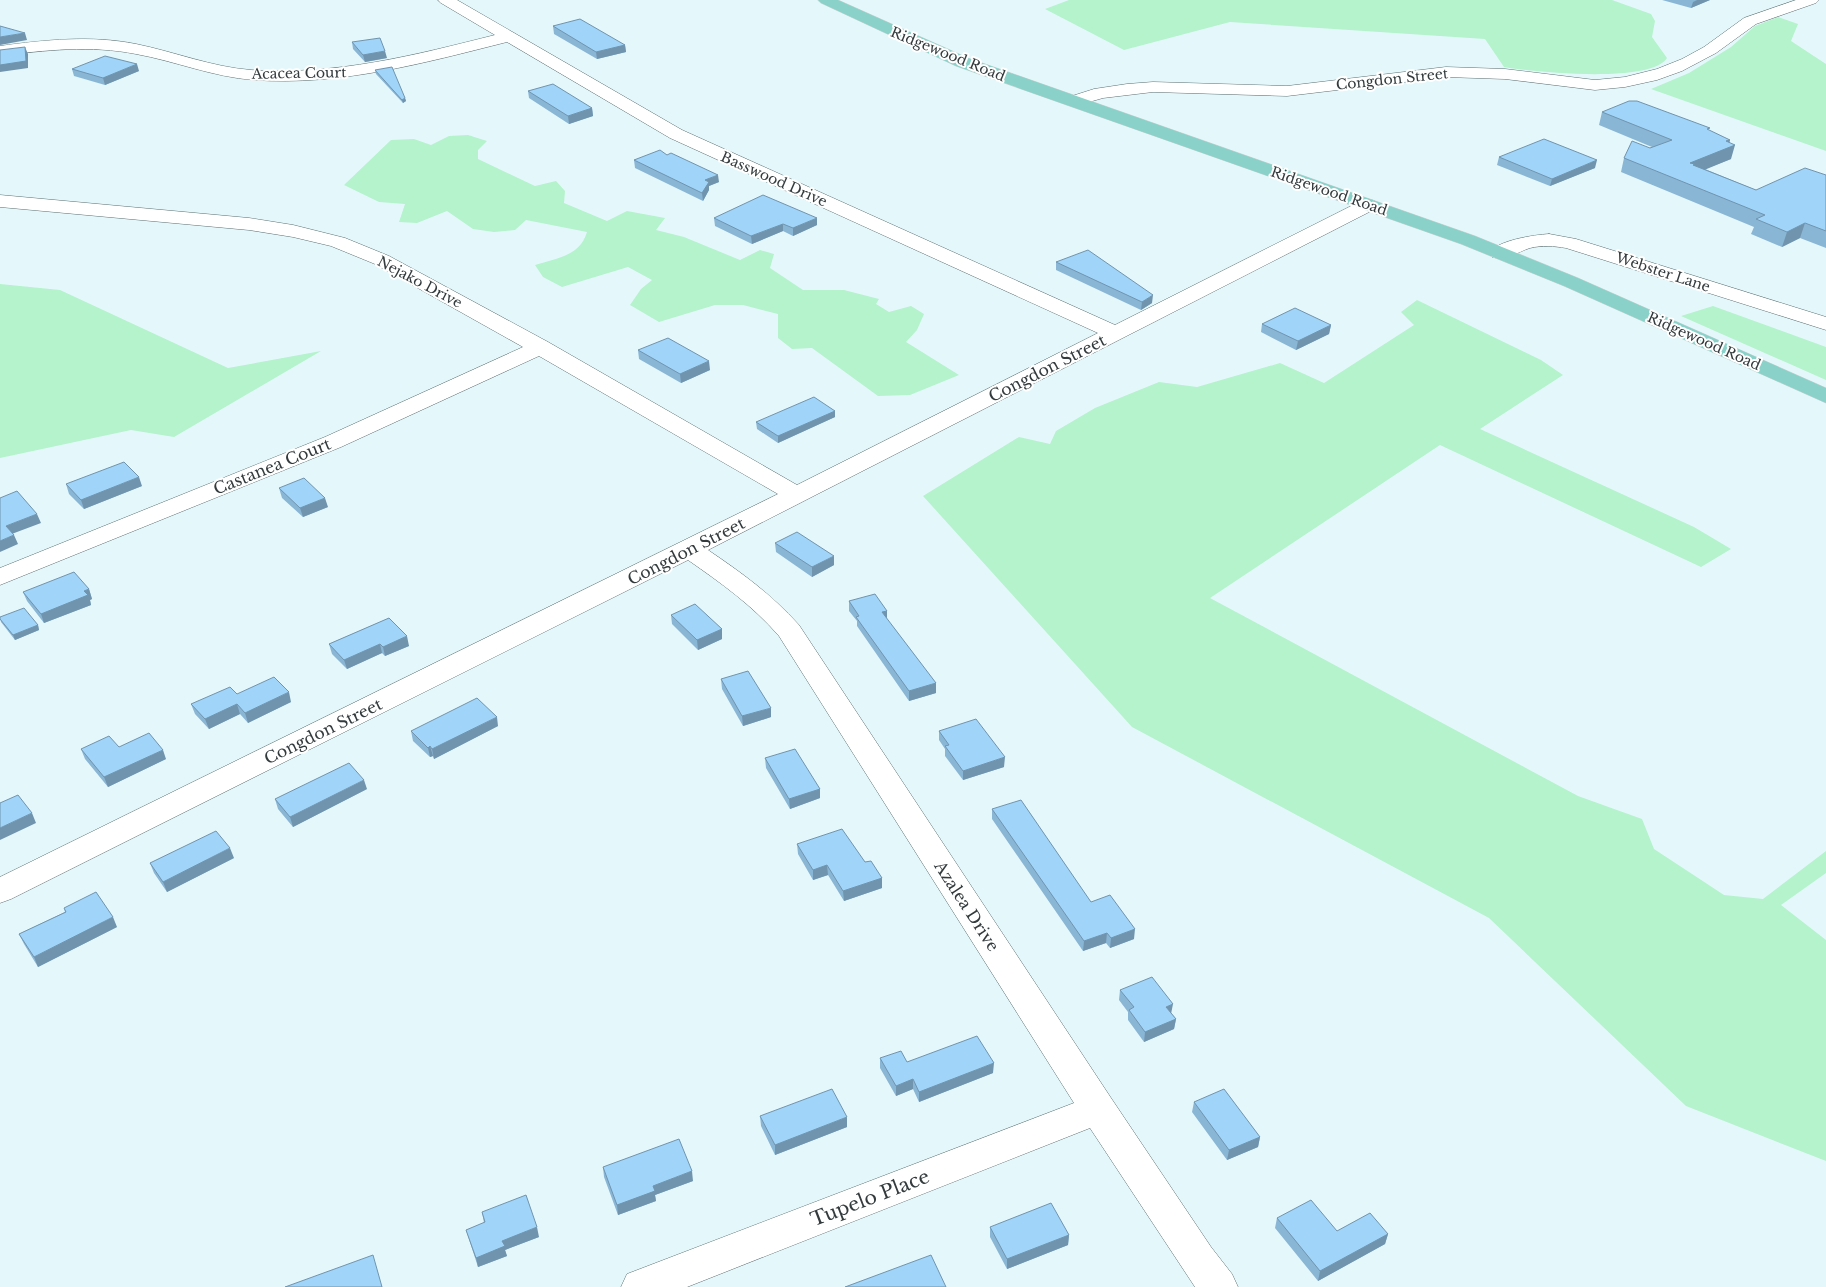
<svg xmlns="http://www.w3.org/2000/svg" width="1826" height="1287" viewBox="0 0 1826 1287" font-family="'Libre Baskerville',serif">
	<rect width="100%" height="100%" fill="#e4f8fc"/>
	<path fill="#b4f3cb" d="M1069 0H1612L1651 14 1655 21 1652 37 1667 58C1651 84 1532 72 1504 67L1485 39 1230 22 1124 50 1045 9Z
		M1778 17 1798 24 1791 41 1826 64V151L1651 89 1689 73 1731 47 1755 26Z
		M468 135 487 141 478 150V159L535 186 556 181 565 191 564 203 607 221 627 211 665 218 656 230 684 237 740 260 760 250 774 254 770 268 803 290H844L879 299 876 304 889 312 911 306 924 314 917 330 906 342 959 375 910 395 878 396 812 348 792 349 778 338V314L743 305H715L659 322 630 305 641 289 652 280 628 267 562 287 543 277 535 265C557 258 580 256 587 232L526 220 515 230 494 232 473 229 447 211 417 223 399 222 405 204 379 202 344 185 391 140 414 139 431 145 449 136Z
		M0 284 60 290 228 368 321 351 174 437 131 430 0 458Z
		M1417 300 1541 360 1563 375 1480 429 1694 527 1731 549 1701 567 1440 445 1210 598 1578 796 1642 819 1654 849 1724 895 1763 899 1826 851V873L1781 905 1826 940V1161L1686 1106 1489 918 1132 727 923 496 1019 437 1050 444 1056 431 1095 408 1159 382 1197 387 1280 363 1324 383 1414 325 1401 312Z
		M1713 306 1826 347V380L1681 316Z"/>
	<g fill="none" stroke-linecap="round" stroke-linejoin="round">
		<defs>
			<path id="minor" d="M438 0H457L682 130 1115 325 1361 201 1368 199 1375 201 1378 205 1375 209 708 550C742 573 771 594 799 625L1111 1098 1211 1247 1232 1274 1238 1287H1195L1090 1128 687 1287H621L627 1274 1074 1103 779 636C752 605 721 583 688 560L11 899 0 903V877L778 494 539 356 341 447 0 585V568L325 437 523 347 375 264 331 246 293 237 249 230 0 207V195L249 218 293 225 345 238 389 256 548 342 797 485 1098 333 670 138 507 42C424 63 340 86 254 80 213 77 175 61 136 54 91 45 45 50 0 56V46C45 40 91 35 136 44 175 52 212 67 251 70 334 76 416 55 495 35L441 3Z
				M1796 0H1819L1816 3 1756 24 1716 53 1682 71 1657 80 1625 87 1595 90 1505 79 1446 77 1287 96 1153 92 1103 98 1075 106 1069 105 1066 101 1069 97 1094 89 1127 84 1153 82 1287 86 1446 67 1505 69 1595 80 1625 77 1657 69 1682 59 1704 47 1744 18Z
				M1549 234 1576 239 1826 317V330L1566 248C1554 246 1542 245 1530 248 1517 252 1506 261 1492 257L1489 253C1498 240 1534 235 1549 234Z"/>
			<path id="major" d="M818 0H838L968 58 1475 236 1578 278 1826 388V403L1564 286 1461 244 956 66 821 3Z"/>
		</defs>
		<use href="#minor" stroke="#5d6f72" stroke-width="1"/>
		<use href="#major" stroke="#d2d4d4" stroke-width="1"/>
		<use href="#minor" fill="#fff" fill-rule="evenodd"/>
		<use href="#major" fill="#89d1c9" fill-rule="evenodd"/>
	</g>
	<path fill="#8ab6d6" d="M1662 0H1710L1691 8Z
		M553 26 625 45 626 52 597 59 554 34Z
		M352 42 387 58 365 62 353 49Z
		M72 69 139 71 105 85 74 76Z
		M375 70 405 98 406 101 403 103 376 74Z
		M528 91 592 108 593 116 569 124 529 98Z
		M1602 112 1710 131 1730 140 1729 143 1731 159 1705 169 1756 190 1826 175V248L1800 238 1782 247 1751 234 1754 227 1621 172 1624 158 1652 147 1599 125Z
		M667 155 719 182 709 186V190L703 201 635 168 634 160Z
		M1499 157 1595 168 1550 186 1497 165Z
		M714 218 817 225 793 236 783 231 752 244 715 226Z
		M1056 262 1152 303 1141 310 1056 270Z
		M1262 324 1331 325 1329 334 1296 350 1261 332Z
		M638 350 710 370 681 383 639 359Z
		M835 411V417L778 443 757 429 756 422Z
		M66 484 142 486 84 509 69 494Z
		M279 488 328 507 303 517 282 498Z
		M775 543 834 565 812 577 776 552Z
		M89 589 92 599 90 600 91 605 44 623 27 601 23 592Z
		M849 601 887 611V619L936 693 909 701 857 626V621L849 611Z
		M671 615 722 629V639L698 650 672 624Z
		M0 617 38 625 39 630 15 640 1 622Z
		M389 618 409 646 385 656 382 653 347 669 332 654 329 644Z
		M721 679 771 717 743 726 722 689Z
		M237 694 291 702 248 723 240 714 209 729 195 714 191 704Z
		M498 726 434 759 433 756 430 757 413 741 411 731Z
		M939 731 1004 767 963 780 945 756V749L939 740Z
		M119 747 166 759 108 787 85 759 81 749Z
		M765 758 820 789V798L790 809 766 768Z
		M367 789 293 827 278 809 275 799Z
		M992 809 1091 902 1134 939 1110 948 1106 943 1083 951 992 819Z
		M797 844 865 862 882 878V888L844 901 828 875 813 880 798 854Z
		M234 858 167 892 154 873 150 863Z
		M64 908 117 927 38 967 24 944 19 934 65 912Z
		M1120 990 1172 1014 1176 1019 1174 1029 1144 1042 1128 1020V1012L1119 1000Z
		M880 1058 907 1062 993 1073 919 1102 913 1089 896 1096 880 1068Z
		M1194 1102 1260 1137 1258 1147 1227 1160 1192 1112Z
		M760 1116 847 1127 775 1155 761 1126Z
		M603 1167 693 1181 655 1195 656 1201 618 1215 604 1177Z
		M482 1212 539 1237 505 1250 507 1256 478 1267 466 1230 484 1223Z
		M1277 1218 1337 1231 1388 1234 1385 1244 1318 1281 1275 1228Z
		M990 1227 1069 1235 1068 1245 1007 1269 990 1237Z"/>
	<path fill="#7094ae" d="M1697 0H1710L1691 8 1693 2Z
		M25 33 27 40 0 45V37Z
		M625 45 626 52 597 59 596 52Z
		M25 47 28 54V68L0 72V65Z
		M385 51 387 58 365 62 363 55Z
		M137 64 139 71 105 85 103 78Z
		M405 98 406 101 403 103 402 100Z
		M592 108 593 116 569 124 568 116Z
		M1730 140 1728 147 1735 145 1731 159 1692 175 1690 163Z
		M1597 160 1595 168 1550 186 1552 179Z
		M718 175 719 182 709 186V190L703 201 702 193 705 180Z
		M817 218V225L793 236V228Z
		M1805 223 1800 238 1782 247 1787 232Z
		M783 224V231L752 244 751 236Z
		M1153 295 1152 303 1141 310 1142 302Z
		M1331 325 1329 334 1296 350 1298 341Z
		M709 361 710 370 681 383 680 374Z
		M835 411V417L778 443V436Z
		M139 477 142 486 84 509 81 500Z
		M325 498 328 507 303 517 300 508Z
		M37 514 41 523 9 535 6 526Z
		M14 535 18 544 0 552V541Z
		M834 556V565L812 577V567Z
		M89 589 92 599 90 600 91 605 44 623 41 614Z
		M887 611V620L882 612Z
		M38 625 39 630 15 640 13 635Z
		M722 629V639L698 650 697 640Z
		M407 636 409 646 385 656 383 647Z
		M380 644 382 653 347 669 344 660Z
		M936 683V693L909 701V691Z
		M289 692 291 702 248 723 245 713Z
		M237 704 240 714 209 729 205 719Z
		M771 708V717L743 726 742 716Z
		M497 717 498 726 434 759 432 749Z
		M430 746 433 756 430 757 428 748Z
		M163 750 166 759 108 787 104 777Z
		M1005 757 1004 767 963 780V771Z
		M364 780 367 789 293 827 290 817Z
		M820 789V798L790 809 789 799Z
		M32 813 36 823 0 840V828Z
		M230 848 234 858 167 892 163 882Z
		M827 865 828 875 813 880V870Z
		M882 878V888L844 901 843 891Z
		M113 917 117 927 38 967 34 957Z
		M1135 929 1134 939 1110 948 1111 938Z
		M1107 933 1106 943 1083 951 1084 941Z
		M1173 1004 1171 1014 1166 1007Z
		M1176 1019 1174 1029 1144 1042 1145 1032Z
		M994 1063 993 1073 919 1102V1092Z
		M913 1079V1089L896 1096V1086Z
		M847 1117V1127L775 1155V1145Z
		M1260 1137 1258 1147 1227 1160 1229 1150Z
		M692 1171 693 1181 655 1195 656 1201 618 1215 617 1205 653 1186Z
		M537 1227 539 1237 505 1250 507 1256 478 1267 476 1258 502 1241Z
		M1388 1234 1385 1244 1318 1281 1320 1271Z
		M1069 1235 1068 1245 1007 1269V1259Z"/>
	<path fill="#a0d4f9" stroke="#7094ae" d="M580 19 625 45 596 52 553 26Z
		M0 26 25 33 0 37Z
		M380 38 385 51 363 55 352 42Z
		M25 47 26 61 0 65V50Z
		M105 56 137 64 103 78 72 69Z
		M392 67 405 98 402 100 375 70Z
		M553 84 592 108 568 116 528 91Z
		M1629 101H1637L1710 128 1707 129 1730 140 1726 141 1735 145 1690 163 1695 164 1693 165 1756 190 1805 168 1826 175V231L1805 223 1787 232 1756 219 1765 215 1624 158 1632 141 1650 148 1672 140 1602 112Z
		M1544 139 1597 160 1552 179 1499 157Z
		M660 150 667 155 671 153 718 175 705 180 709 182 702 193 634 160Z
		M763 195 817 218 793 228 783 224 751 236 714 218Z
		M1088 250 1153 295 1142 302 1056 262Z
		M1295 308 1331 325 1298 341 1262 324Z
		M668 338 709 361 680 374 638 350Z
		M814 397 835 411 778 436 756 422Z
		M124 462 139 477 81 500 66 484Z
		M304 478 325 498 300 508 279 488Z
		M17 491 37 514 6 526 14 535 0 541V498Z
		M797 532 834 556 812 567 775 543Z
		M74 572 89 589 84 591 88 595 41 614 23 592Z
		M875 594 887 611 882 612 936 683 909 691 856 617 859 616 849 601Z
		M695 604 722 629 697 640 671 615Z
		M24 608 38 625 13 635 0 619V617Z
		M389 618 407 636 383 647 380 644 344 660 329 644Z
		M748 671 771 708 742 716 721 679Z
		M274 677 289 692 245 713 237 704 205 719 191 704 230 687 237 694Z
		M477 698 497 717 432 749 430 746 428 748 411 731Z
		M976 719 1005 757 963 771 945 746 949 745 939 731Z
		M149 733 163 750 104 777 81 749 109 736 119 747Z
		M795 749 820 789 789 799 765 758Z
		M349 763 364 780 290 817 275 799Z
		M18 795 32 813 0 828V803Z
		M1021 800 1091 902 1110 895 1135 929 1111 938 1107 933 1084 941 992 809Z
		M842 829 865 862 871 861 882 878 843 891 827 865 813 870 797 844Z
		M216 831 230 848 163 882 150 863Z
		M96 892 113 917 34 957 19 934 66 912 64 908Z
		M1152 977 1173 1004 1166 1007 1176 1019 1145 1032 1129 1010 1134 1007 1120 990Z
		M977 1036 994 1063 919 1092 913 1079 896 1086 880 1058 901 1051 907 1062Z
		M832 1089 847 1117 775 1145 760 1116Z
		M1224 1089 1260 1137 1229 1150 1194 1102Z
		M679 1139 692 1171 653 1186 655 1191 617 1205 603 1167Z
		M526 1195 537 1227 502 1241 505 1246 476 1258 466 1230 485 1222 482 1212Z
		M1311 1200 1337 1231 1370 1213 1388 1234 1320 1271 1277 1218Z
		M1051 1203 1069 1235 1007 1259 990 1227Z
		M373 1255 382 1287H285Z
		M931 1255 946 1287H845Z"/>
	<g text-anchor="middle" dominant-baseline="central" stroke-width="4" stroke-linejoin="round" paint-order="stroke">
		<g font-size="14" fill="#333b3d" stroke="#fff">
			<text transform="translate(948 54) rotate(22)">Ridgewood Road</text>
			<text transform="translate(299 73) rotate(-1)">Acacea Court</text>
			<text transform="translate(1392 79) rotate(-6)">Congdon Street</text>
			<text transform="translate(774 179) rotate(24)">Basswood Drive</text>
			<text transform="translate(1329 191) rotate(19)">Ridgewood Road</text>
			<text transform="translate(1663 272) rotate(18)">Webster Lane</text>
			<text transform="translate(420 282) rotate(28)">Nejako Drive</text>
			<text transform="translate(1704 341) rotate(24)">Ridgewood Road</text>
		</g>
		<g font-size="16" fill="#333b3d" stroke="#fff">
			<text transform="translate(1047 368) rotate(-27)">Congdon Street</text>
			<text transform="translate(272 466) rotate(-22)">Castanea Court</text>
			<text transform="translate(686 551) rotate(-27)">Congdon Street</text>
			<text transform="translate(323 731) rotate(-26)">Congdon Street</text>
			<text transform="translate(967 906) rotate(57)">Azalea Drive</text>
		</g>
		<g font-size="19" fill="#333b3d" stroke="#fff">
			<text transform="translate(870 1198) rotate(-21)">Tupelo Place</text>
		</g>
	</g>
</svg>
